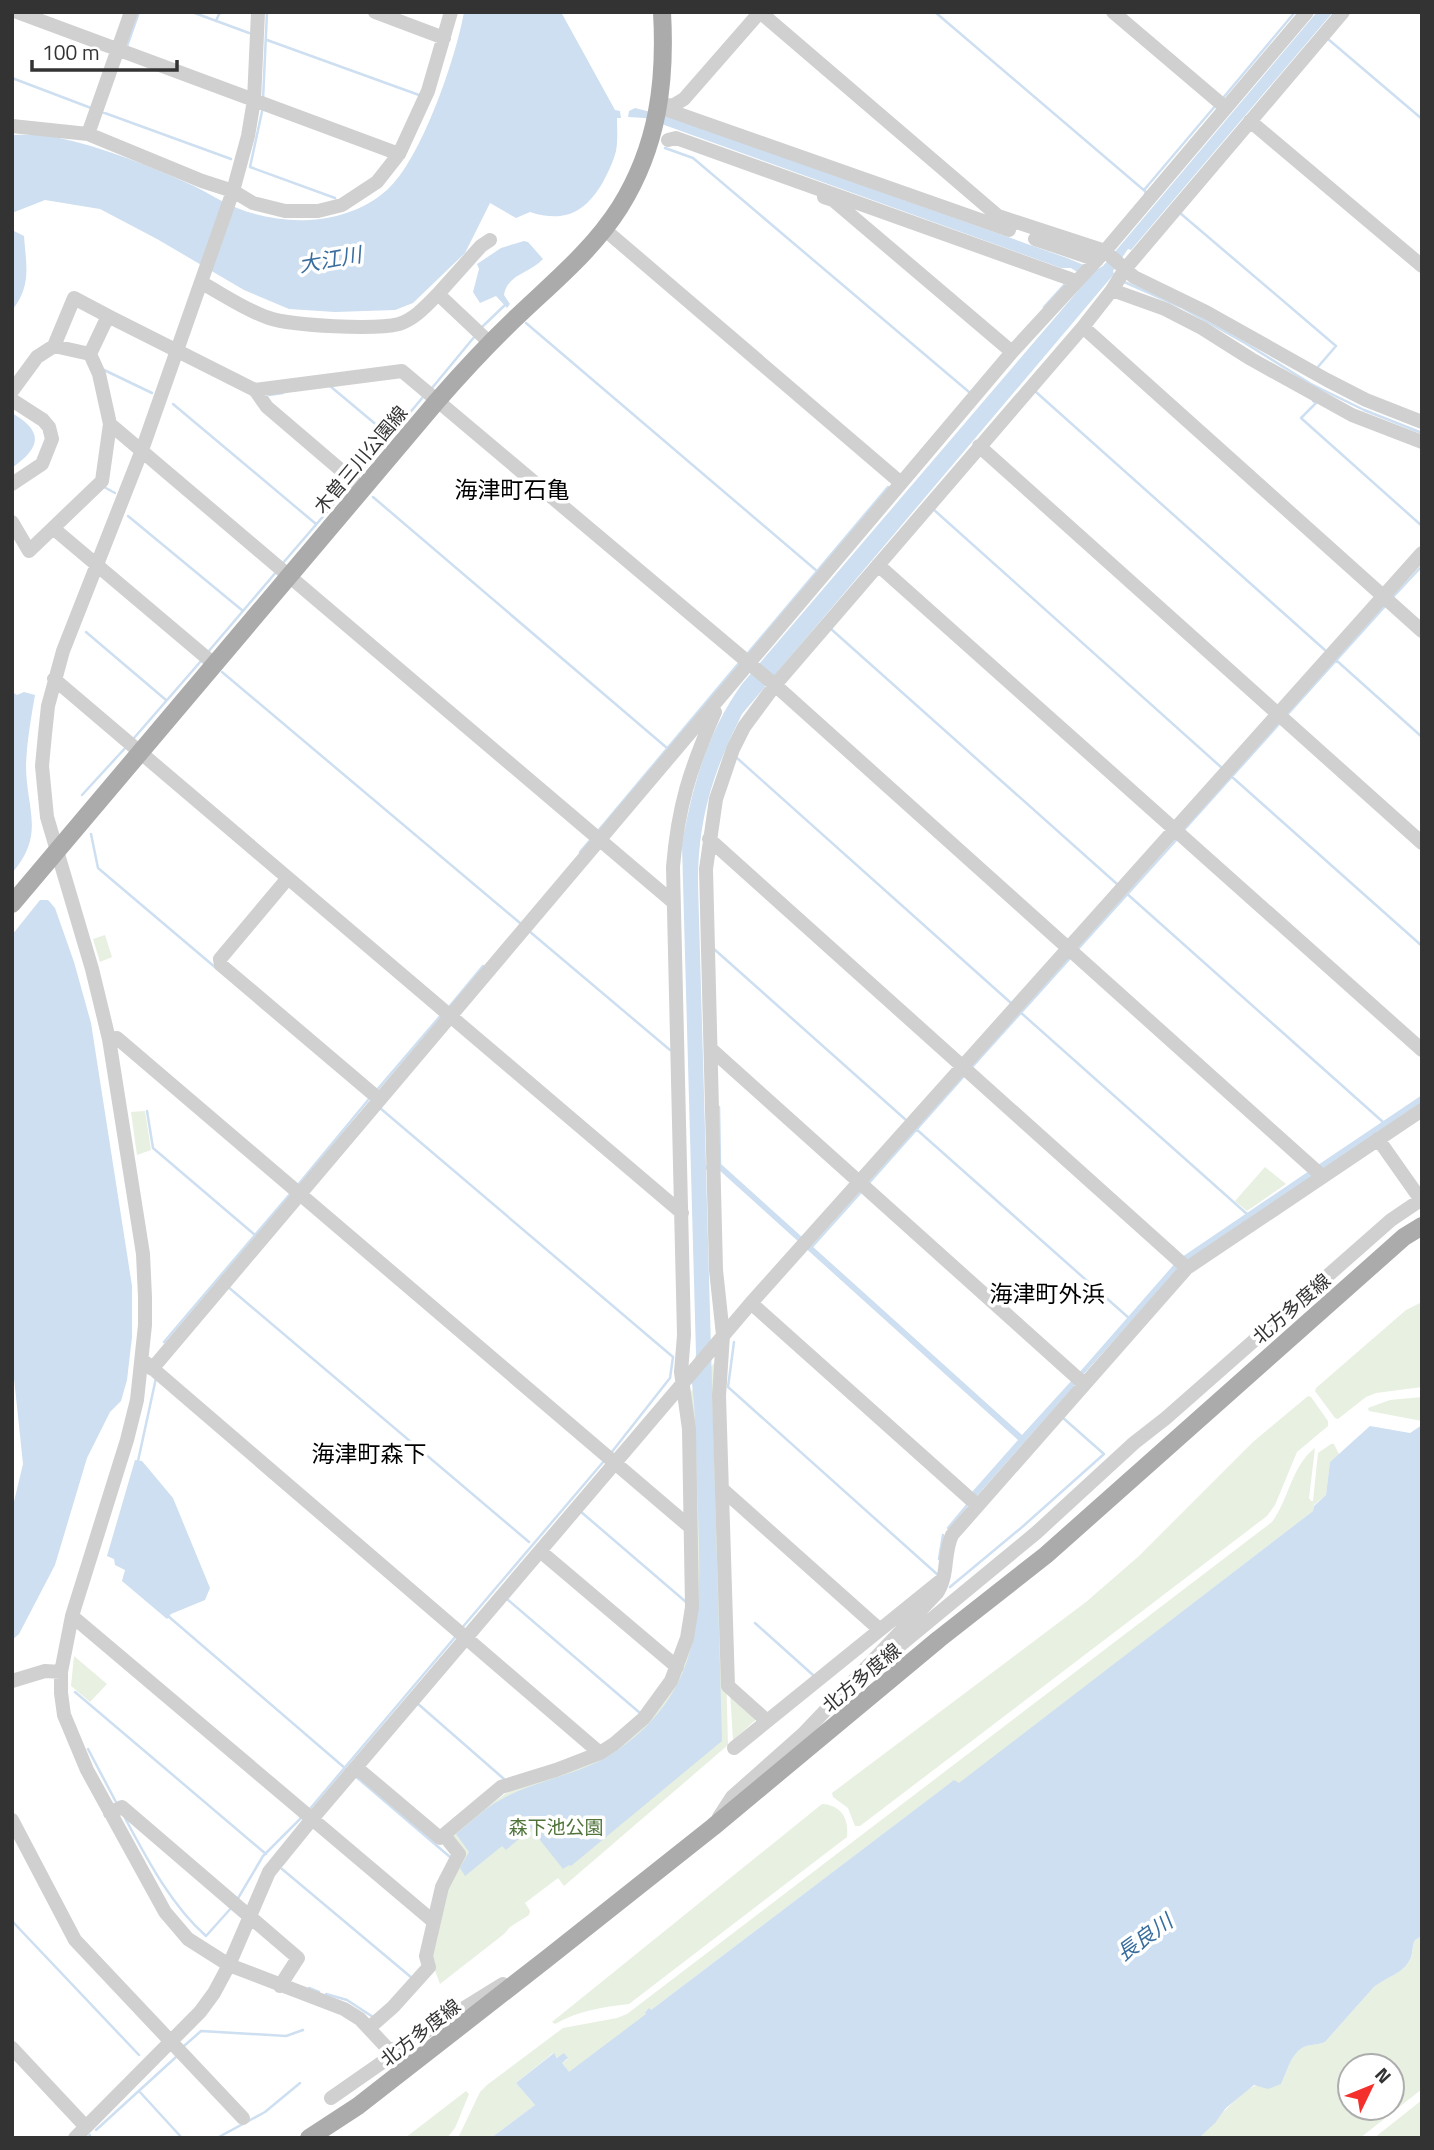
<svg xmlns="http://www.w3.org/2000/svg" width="1434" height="2150" viewBox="0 0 1434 2150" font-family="'Titillium Web','Noto Sans JP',sans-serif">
	<rect width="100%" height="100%" fill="#fff"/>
	<path fill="#e8f0e1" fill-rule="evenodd" d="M105 935 112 957 100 962 93 939Z
		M145 1111 151 1150 137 1155 131 1112Z
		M1265 1167 1286 1184 1247 1211 1235 1201Z
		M1422 1302V1387L1376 1393 1366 1397 1338 1419 1335 1418 1315 1391 1316 1388 1406 1310Z
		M718 1358 728 1745 564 1886 558 1878 525 1903 530 1911 529 1915 510 1927 504 1934 440 1984 430 1957 444 1888 456 1869 450 1834 509 1791 625 1739 690 1643 689 1394Z
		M1308 1396 1311 1397 1328 1421V1426L1297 1452 1275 1505 1267 1516 860 1826H855L848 1808 833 1797 832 1793 1086 1602 1139 1556 1253 1442Z
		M1422 1397V1421L1369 1411 1368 1408 1390 1400Z
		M1331 1444H1334L1339 1454 1330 1462 1326 1495 1314 1505 1313 1511 959 1784 953 1781 651 2010 649 2009 645 2011 647 2014 569 2073 562 2063 568 2059 558 2058 553 2053 516 2083 535 2105 491 2138H458L480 2092 487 2085 563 2028 617 2018 627 2014 1272 1522C1289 1499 1292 1465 1315 1448L1309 1498 1311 1501H1313L1318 1453Z
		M74 1656 107 1684 90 1702 71 1686Z
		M730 1692 759 1717 733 1740Z
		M822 1804C841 1805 849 1818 847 1837L629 2004C602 2007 578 2011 555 2024L552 2022Z
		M1422 1936V2089L1360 2138H1199C1212 2126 1243 2087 1258 2085 1265 2084 1273 2085 1281 2084 1287 2072 1290 2056 1302 2048 1309 2044 1318 2045 1325 2042L1373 1988C1385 1977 1405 1974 1411 1957 1413 1951 1412 1946 1415 1940ZM1350 2066H1392V2108H1350Z
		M466 2091 469 2094 455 2128 447 2138H405Z
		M1422 2100V2138H1374Z"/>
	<path fill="#cddff0" d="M464 12H561L615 110 620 111 621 118H617C617 129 618 140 616 151 613 163 608 172 603 182 585 213 564 223 530 212L516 218 490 203 465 253 413 303 395 310 335 312 289 309 244 290 157 239 100 209 45 200 12 213V135C26 135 41 134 55 137 104 147 149 166 194 186 208 193 222 202 237 208 285 227 346 226 387 190 421 160 456 58 464 12Z
		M1317 12H1333L1131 250 1128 249 1113 271 1114 274 742 714C713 772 698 818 698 884L706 1165 718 1163 721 1164 1022 1435 1073 1379 1077 1383 975 1498 972 1492 1018 1440 718 1169 706 1170 722 1741 571 1866 569 1865 563 1869 528 1825 518 1833 521 1837 506 1850 502 1846 465 1876 460 1868 469 1852 456 1834C471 1822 485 1808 502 1799 538 1779 581 1775 615 1752 706 1690 701 1609 698 1510 696 1468 697 1425 692 1383L696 1354 682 845C692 787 707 733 742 684L1088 279 1071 268H1061L645 118 628 117 629 111 635 108 667 116 1067 258 1096 270 1103 266Z
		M12 230 24 236C26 265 32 286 12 310Z
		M524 241 528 242 543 259C531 273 507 274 504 295L510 304 507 308 496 296 480 303 473 292 479 269 477 264 501 248Z
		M12 413C45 432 40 448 12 468Z
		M12 692 17 695 24 692 35 695C31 718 27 741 26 765 26 809 46 834 12 873Z
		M40 900H48L55 908 74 962 91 1023 132 1286V1337L127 1380 121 1401 110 1412 87 1458 55 1565 19 1634 12 1640V1510L23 1464 12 1359V935Z
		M1422 1095V1103L1323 1170 1318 1165Z
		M1312 1169 1314 1177 1188 1262 1182 1257Z
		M1177 1261 1180 1267 1082 1376 1078 1374Z
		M1422 1425V1936L1415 1940C1412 1946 1413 1951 1411 1957 1405 1974 1385 1977 1373 1988L1325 2042C1318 2045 1309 2044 1302 2048 1290 2056 1287 2072 1281 2084L1268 2089 1254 2085 1226 2108 1215 2123 1199 2138H491L535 2105 516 2083 554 2053 557 2058 564 2053 568 2058 562 2063 569 2072 646 2014 645 2012 649 2008 651 2010 954 1780 959 1783 1313 1511 1314 1506 1326 1495 1330 1462 1370 1426 1410 1433Z
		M135 1460 142 1461 173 1498 210 1588 205 1600 171 1614 167 1619 122 1581 125 1570 115 1565 114 1559 107 1556Z"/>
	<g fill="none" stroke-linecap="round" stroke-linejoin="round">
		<path stroke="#cddff0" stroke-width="2.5" d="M192 12 249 33
			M935 12 1146 192 1145 194
			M216 21 220 12
			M1328 39 1422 119
			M267 40 419 95
			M126 49 139 12
			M12 78 91 108
			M1223 98 1295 12
			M263 100 267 12
			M263 107 250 167 335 198
			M102 110V112L231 159
			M665 148 693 158 969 392
			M1144 190 1216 105
			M1180 213 1336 346 1317 368
			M1122 281 1181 307 1245 343 1311 384 1364 410 1422 433
			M1044 307 1065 284
			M526 323 817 571
			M482 327 505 305
			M102 369 152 393
			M330 386 391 437
			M432 388 475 336
			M1036 392 1326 651
			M269 395 283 393
			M1313 401 1316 403 1301 418 1422 526
			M173 404 316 524
			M357 476 423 397
			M104 487 115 493
			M373 497 667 748
			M933 509 1222 768
			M128 516 243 611
			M283 563 351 484
			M1393 597 1422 566
			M831 629 1117 884
			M86 632 166 700
			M208 652 277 571
			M748 653 888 487
			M1336 660 1422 737
			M222 672 520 923
			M1287 715 1387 604
			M134 738 201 661
			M737 758 1011 1003
			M1231 776 1422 946
			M82 795 127 746
			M598 831 738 664
			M1183 831 1279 724
			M91 834 98 868 216 968
			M580 852 592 838
			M1125 892 1383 1122
			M529 931 670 1050
			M714 949 906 1120
			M1078 949 1178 838
			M449 1007 483 966
			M1019 1011 1247 1214
			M972 1067 1072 956
			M376 1091 442 1014
			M719 1107 720 1166
			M380 1108 673 1357 670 1378 611 1453
			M147 1111 153 1148 255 1235
			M915 1128 1130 1319
			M869 1183 964 1076
			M297 1186 369 1099
			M811 1248 862 1191
			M227 1286 529 1542
			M164 1342 290 1194
			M734 1342 728 1387 938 1575
			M138 1461 156 1378
			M580 1511 686 1602
			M948 1528 968 1504
			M939 1559 943 1535
			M950 1587 1021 1528 1104 1454 1062 1417
			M507 1599 640 1713
			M168 1616 346 1769
			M755 1623 813 1675
			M461 1629 604 1461
			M75 1692 266 1854
			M417 1703 504 1779
			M88 1749 117 1804
			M354 1775 450 1857
			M309 1810 456 1636
			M125 1818C147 1859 171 1905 206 1936L232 1907
			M282 1869 412 1978
			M237 1900 263 1856 301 1818
			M12 1921 139 2055
			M309 1988 319 1992
			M326 1994 347 2000 373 2017
			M184 2046 201 2031 286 2036 303 2030
			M139 2091 182 2138
			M96 2130 176 2057
			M88 2138 90 2135
			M217 2138 265 2112 300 2083"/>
		<path stroke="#d0d0d0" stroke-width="14" d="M17 12 399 154
			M258 12 254 100 248 136 233 191 142 450 63 651 48 706 45 734 42 766 47 817 92 969 109 1039 143 1254 145 1297V1325L137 1400 127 1440 72 1616 61 1672V1693L64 1715 87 1770 165 1912 188 1939 229 1965 344 2009 360 2019 388 2049H398L503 1984
			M375 12 444 38
			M1113 12 1226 108
			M659 106 674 105 684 99 760 12 998 216 1105 251 1307 12
			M662 108 1009 230
			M1250 121 1422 266
			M12 126 88 134 202 181 233 191 253 203 285 211H318L342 205 377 182 399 154 428 91 451 12
			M88 134 131 12
			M668 140 676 138 1076 281
			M824 197 833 200 1012 352
			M604 229 901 483
			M1035 239 1097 260
			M202 283C224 295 245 310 269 318 294 326 375 330 399 324 415 319 427 305 438 294L490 343
			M1112 290 1165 309 1202 328 1251 359 1352 415 1422 442
			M438 294 481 246 490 240
			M1083 327 1422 631
			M54 346 74 298 108 316
			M255 390 267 407 363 489
			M12 391 37 357 54 346 90 354
			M12 400 43 420 49 427 52 439 42 464 12 484
			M110 424 673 902
			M979 446 1422 843
			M12 522 29 551 53 528
			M878 565 1422 1050
			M214 664 53 528 102 481 110 424 99 374 90 354 108 316 255 390 402 371 775 685 1322 1176
			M54 679 682 1213
			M709 839 1187 1268
			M288 878 220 959 221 965 379 1099
			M109 1039 117 1038 690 1527
			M712 1050 1083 1383
			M1378 1139 1421 1200
			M751 1303 977 1505
			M145 1362 600 1753
			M152 1369 1012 352 1105 251 1134 277 1206 312 1327 380 1366 400 1422 422
			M722 1489 879 1629
			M540 1551 677 1667
			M72 1616 434 1922
			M899 1646 1036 1533 1134 1443 1166 1418 1391 1220 1422 1199
			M12 1681 45 1671 61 1672
			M766 1720 728 1686 719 1396 723 1335 716 1270 706 869 716 799 733 749 744 727 775 685 1083 327 1112 290 1125 269 1343 12
			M734 1748 939 1582
			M357 1768 440 1838 501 1787 556 1770 600 1753 614 1744 644 1718 671 1681 687 1638 692 1607 689 1429 681 1372 684 1335 673 867C678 806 690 769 715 712
			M110 1813 122 1807 298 1958 280 1986
			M719 1817 732 1797 803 1734 937 1593C949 1575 943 1554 952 1535L1187 1268 1422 1110
			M12 1820 75 1940 243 2118
			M369 2028 393 2007 429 1967 426 1956 442 1887 459 1854 444 1835
			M12 2048 86 2127
			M331 2098 387 2059 390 2054 388 2049
			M75 2138 200 2012 214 1993 229 1965 269 1872 312 1819 751 1303 1422 553"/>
		<path stroke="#ababab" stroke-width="18" d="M12 904 437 401C464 370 492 340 522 312 557 279 594 248 620 207 658 146 666 82 662 12
			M309 2138 358 2106 549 1957 713 1827 939 1639 1046 1555 1404 1237 1422 1226"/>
	</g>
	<g text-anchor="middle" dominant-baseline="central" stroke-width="7" stroke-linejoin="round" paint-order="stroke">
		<g font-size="19" fill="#333" stroke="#fff">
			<text transform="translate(360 459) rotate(-50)">木曽三川公園線</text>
			<text transform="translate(1291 1308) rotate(-41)">北方多度線</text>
			<text transform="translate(861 1677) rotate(-40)">北方多度線</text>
			<text transform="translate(420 2032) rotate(-38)">北方多度線</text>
		</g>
		<g font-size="19" fill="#50743b" stroke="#fff">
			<text x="556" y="1826">森下池公園</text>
		</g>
		<g font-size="21" font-style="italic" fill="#386d9d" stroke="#fff">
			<text transform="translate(330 259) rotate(-10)">大江川</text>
			<text transform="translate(1144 1937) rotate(-36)">長良川</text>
		</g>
		<g font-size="23" fill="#000" stroke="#fff">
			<text x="512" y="489">海津町石亀</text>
			<text x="1047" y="1293">海津町外浜</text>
			<text x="369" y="1453">海津町森下</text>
		</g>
	</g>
	<rect width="1434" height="2150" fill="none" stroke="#333333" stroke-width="28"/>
	<g transform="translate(1371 2087) rotate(47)"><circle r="33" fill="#ffffff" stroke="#adadad" stroke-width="2"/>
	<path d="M0-5L12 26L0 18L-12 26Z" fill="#f3302c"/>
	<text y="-10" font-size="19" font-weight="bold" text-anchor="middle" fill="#333333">N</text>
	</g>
	<path d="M32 60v10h145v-10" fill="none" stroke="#333333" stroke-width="3.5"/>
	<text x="42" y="60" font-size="21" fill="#333333" stroke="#ffffff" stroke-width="5" paint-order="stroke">100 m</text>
</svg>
